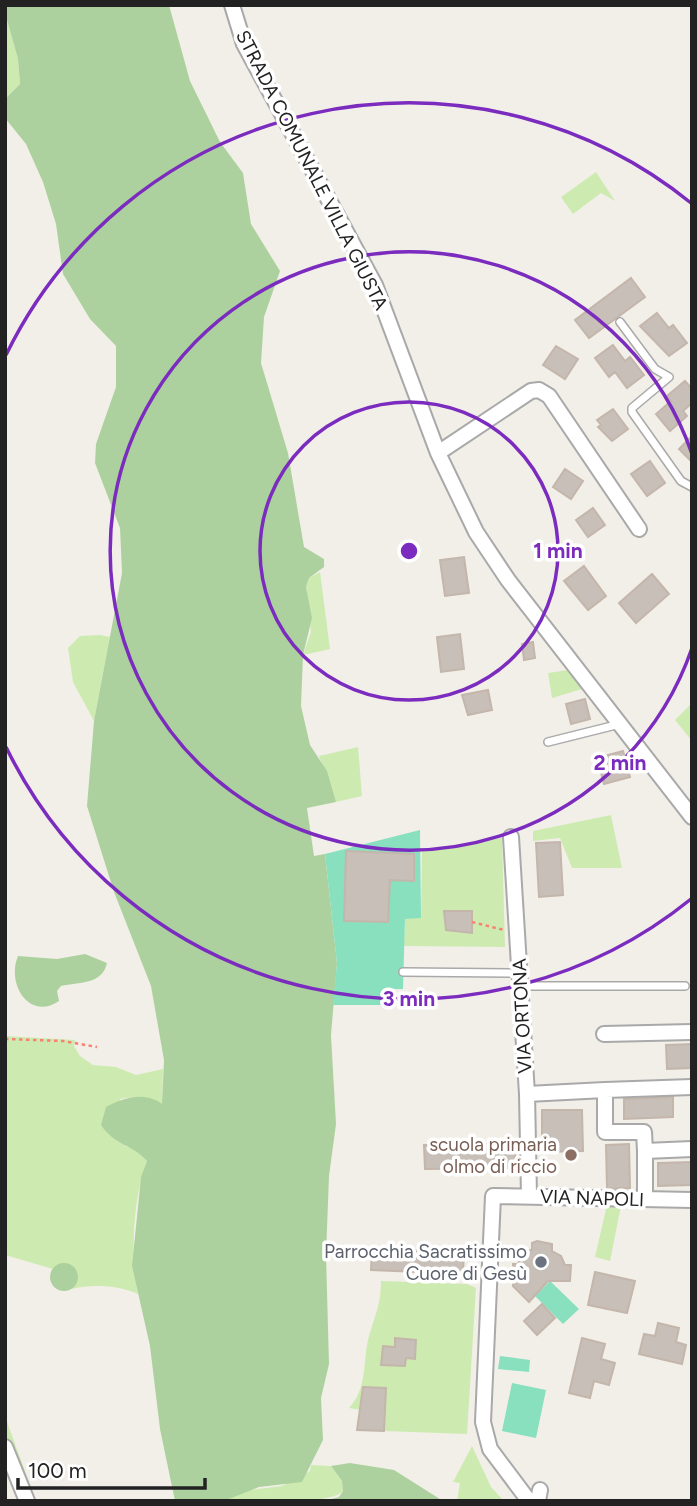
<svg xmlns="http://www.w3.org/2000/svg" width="697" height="1506" viewBox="0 0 697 1506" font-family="Figtree,sans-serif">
	<rect width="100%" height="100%" fill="#f2efe9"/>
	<path fill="#cdebb0" d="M5 13 18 59 20 84 5 99Z
		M596 172 615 201 601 193 573 214 561 197Z
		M320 572 330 649 303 655 311 632 306 587 309 578Z
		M100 635 110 637 94 721 73 682 68 648 80 636Z
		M568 670 582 689 552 698 548 673Z
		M692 703V741L675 720Z
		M358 747 362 796 336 802 319 756Z
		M611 815 622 868H572L560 838 533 841V831Z
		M502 838 505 947 404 946 405 918H421L422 851Z
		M5 1036 75 1040 74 1046 80 1056 93 1065 116 1067 136 1075 163 1069 162 1105C150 1094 135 1097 120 1099L125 1146 137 1150 147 1161C133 1198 130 1256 138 1294 118 1285 92 1284 71 1289L78 1279 58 1265 53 1269 5 1255Z
		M607 1205 621 1206 610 1261 595 1257Z
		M381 1281 467 1284 476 1288 467 1434 384 1431 386 1389 362 1410 349 1408C367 1389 363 1363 368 1340 374 1317 381 1306 381 1281Z
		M5 1416 35 1499 29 1496 5 1441Z
		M472 1446 491 1487 504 1501H457L460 1483 453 1482Z
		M311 1465 331 1466 342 1481 343 1491C330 1506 248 1501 224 1501L243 1491 282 1486 310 1471Z"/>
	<path fill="#add19e" d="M12 5H169L190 81 220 142 243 173 251 224 280 271 264 317 261 363 288 453 304 547 324 559V567L309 578 306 587 312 618 303 655 301 706 310 745 327 771 336 802 307 808 314 856 325 854 337 963 331 1035 336 1124 329 1176 326 1255 329 1364 321 1398 323 1440 302 1482 259 1487 224 1501H175L160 1429 150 1346 132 1266 141 1177 147 1161C132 1144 114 1145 101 1125L106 1107C123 1098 145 1091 162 1104L164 1060 151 986 114 892 87 806 94 721 122 573 120 528 95 463 96 444 116 387V346L90 319 63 274 56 224 43 182 26 144 5 118V99L20 84 18 59 5 13V8Z
		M85 954 107 963C102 985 79 982 61 986L57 991 59 1001C30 1021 6 985 18 956L57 959Z
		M50 1277a14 14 0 1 1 28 0a14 14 0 1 1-28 0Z
		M350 1463 394 1470 443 1501H323L339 1497 343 1491 342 1481 331 1466Z"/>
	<path fill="#88e0be" d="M420 830 421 918 405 919 403 989H388V1005H333L337 963 325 854Z
		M550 1281 579 1309 563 1324 535 1296Z
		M500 1356 530 1360 529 1372 498 1369Z
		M512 1383 546 1390 536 1438 502 1431Z"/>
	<path fill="#c7bfb8" stroke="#c4b6ab" stroke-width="2" d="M631 278 645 297 589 338 575 320Z
		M657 313 669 328 673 325 687 343 669 356 640 326Z
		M613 345 625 361 630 357 644 375 627 388 615 372 609 377 595 358Z
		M556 346 578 359 565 379 543 365Z
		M685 381 692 389V403L683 411 687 416 670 431 656 414 671 401 667 396Z
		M613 409 628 429 612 441 598 427 601 425 597 420Z
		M692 436V462L679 449Z
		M650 461 665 483 647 496 631 474Z
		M565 469 583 481 571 499 553 487Z
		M593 508 605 525 588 537 576 520Z
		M464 557 469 593 445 596 440 560Z
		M584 566 606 596 588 610 564 581Z
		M652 574 669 594 636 623 619 603Z
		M460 634 464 669 441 672 437 637Z
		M533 642 535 658 524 660 522 644Z
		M488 690 492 710 468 715 462 695Z
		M585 699 590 719 571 724 566 704Z
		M623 751 630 777 604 784 597 758Z
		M560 842 563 895 539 897 536 843Z
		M346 851 414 854V881L390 880 388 922 344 921Z
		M444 911H472V933L446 930Z
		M692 1044V1068L667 1069 666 1045Z
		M673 1097V1117L624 1119V1099Z
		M542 1110H582L583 1151 542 1152Z
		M515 1143V1168L425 1169 424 1145Z
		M629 1144 630 1188 607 1189 606 1145Z
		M692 1162V1185L658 1186V1163Z
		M537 1241 552 1244V1251L561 1256 565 1265H571L570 1281H548L529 1302 513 1286V1264H518L522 1255H527V1250H532V1243Z
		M372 1248 464 1252 463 1273 438 1272 437 1280 419 1279V1272L371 1270Z
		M595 1272 635 1281 627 1313 588 1305Z
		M542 1304 555 1318 537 1335 524 1321Z
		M658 1323 679 1328 676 1342 686 1345 682 1364 639 1354 644 1334 655 1336Z
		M395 1338 416 1340 415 1359 406 1358 405 1366 381 1365 383 1346 395 1347Z
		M582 1338 605 1344 601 1359 615 1363 609 1385 594 1381 590 1398 569 1393Z
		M363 1387 386 1388 384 1431 357 1430Z"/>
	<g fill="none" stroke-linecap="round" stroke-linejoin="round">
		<defs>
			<path id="service" d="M620 322 655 369 669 377 632 408V412L681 481 692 487
				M548 742 620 724
				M403 972 519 973
				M521 986H685"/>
			<path id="minor" d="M232 5 244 44 375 285 438 453 476 532 508 580 692 817
				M438 453 531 391 539 390 549 396 639 529
				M511 837 527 1094 529 1196
				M604 1034 692 1032
				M605 1090 692 1087
				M527 1094 605 1090V1132H644L645 1151 692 1149
				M645 1151V1199
				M5 1447 27 1501
				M529 1501 490 1449 483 1422 493 1196 692 1200
				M538 1501 540 1490"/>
		</defs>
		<use href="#service" stroke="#a9a9a9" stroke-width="10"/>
		<use href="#minor" stroke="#a9a9a9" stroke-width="18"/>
		<path stroke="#fa8072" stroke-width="2.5" stroke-dasharray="3.5 3.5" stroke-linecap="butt" d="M472 922 504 930
			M5 1039 63 1041 97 1047"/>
		<use href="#service" stroke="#fff" stroke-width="7"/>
		<use href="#minor" stroke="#fff" stroke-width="14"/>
	</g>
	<g fill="none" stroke="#7b2cbf" stroke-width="3.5">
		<circle cx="409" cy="551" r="149"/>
		<path d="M692 648A299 299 0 1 1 692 454"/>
		<path d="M691 899A448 448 0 0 1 6 747M6 355A448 448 0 0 1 691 203"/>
	</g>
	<circle fill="#8d6e63" stroke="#fff" stroke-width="2.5" cx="571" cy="1155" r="7"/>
	<circle fill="#6b7280" stroke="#fff" stroke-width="2.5" cx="541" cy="1262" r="7"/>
	<g text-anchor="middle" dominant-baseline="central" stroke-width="7" stroke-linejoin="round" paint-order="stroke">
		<g font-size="19" fill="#222" stroke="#fff">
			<text transform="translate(312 170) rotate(63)">STRADA COMUNALE VILLA GIUSTA</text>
			<text transform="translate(522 1016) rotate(-93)">VIA ORTONA</text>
			<text transform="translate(592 1198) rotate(2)">VIA NAPOLI</text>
		</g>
		<g font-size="19" fill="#785e54" stroke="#fff" text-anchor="end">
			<text x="557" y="1144">scuola primaria<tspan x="557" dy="22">olmo di riccio</tspan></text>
		</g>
		<g font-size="19" fill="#5b616d" stroke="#fff" text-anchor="end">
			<text x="527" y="1251">Parrocchia Sacratissimo<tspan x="527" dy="22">Cuore di Gesù</tspan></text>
		</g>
	</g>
	<circle cx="409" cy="551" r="10" fill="#7b2cbf" stroke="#fff" stroke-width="3.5"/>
	<g font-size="21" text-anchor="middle" font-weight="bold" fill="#7b2cbf" stroke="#fff" stroke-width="7" stroke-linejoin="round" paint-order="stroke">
		<text x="558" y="558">1 min</text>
		<text x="620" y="770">2 min</text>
		<text x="409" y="1006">3 min</text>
	</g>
	<rect width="697" height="1506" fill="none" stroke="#222222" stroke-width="14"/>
	<path d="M18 1478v10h187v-10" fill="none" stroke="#222222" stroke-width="3.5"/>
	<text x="28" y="1478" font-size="21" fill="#222222" stroke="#ffffff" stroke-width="5" paint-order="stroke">100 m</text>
</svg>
